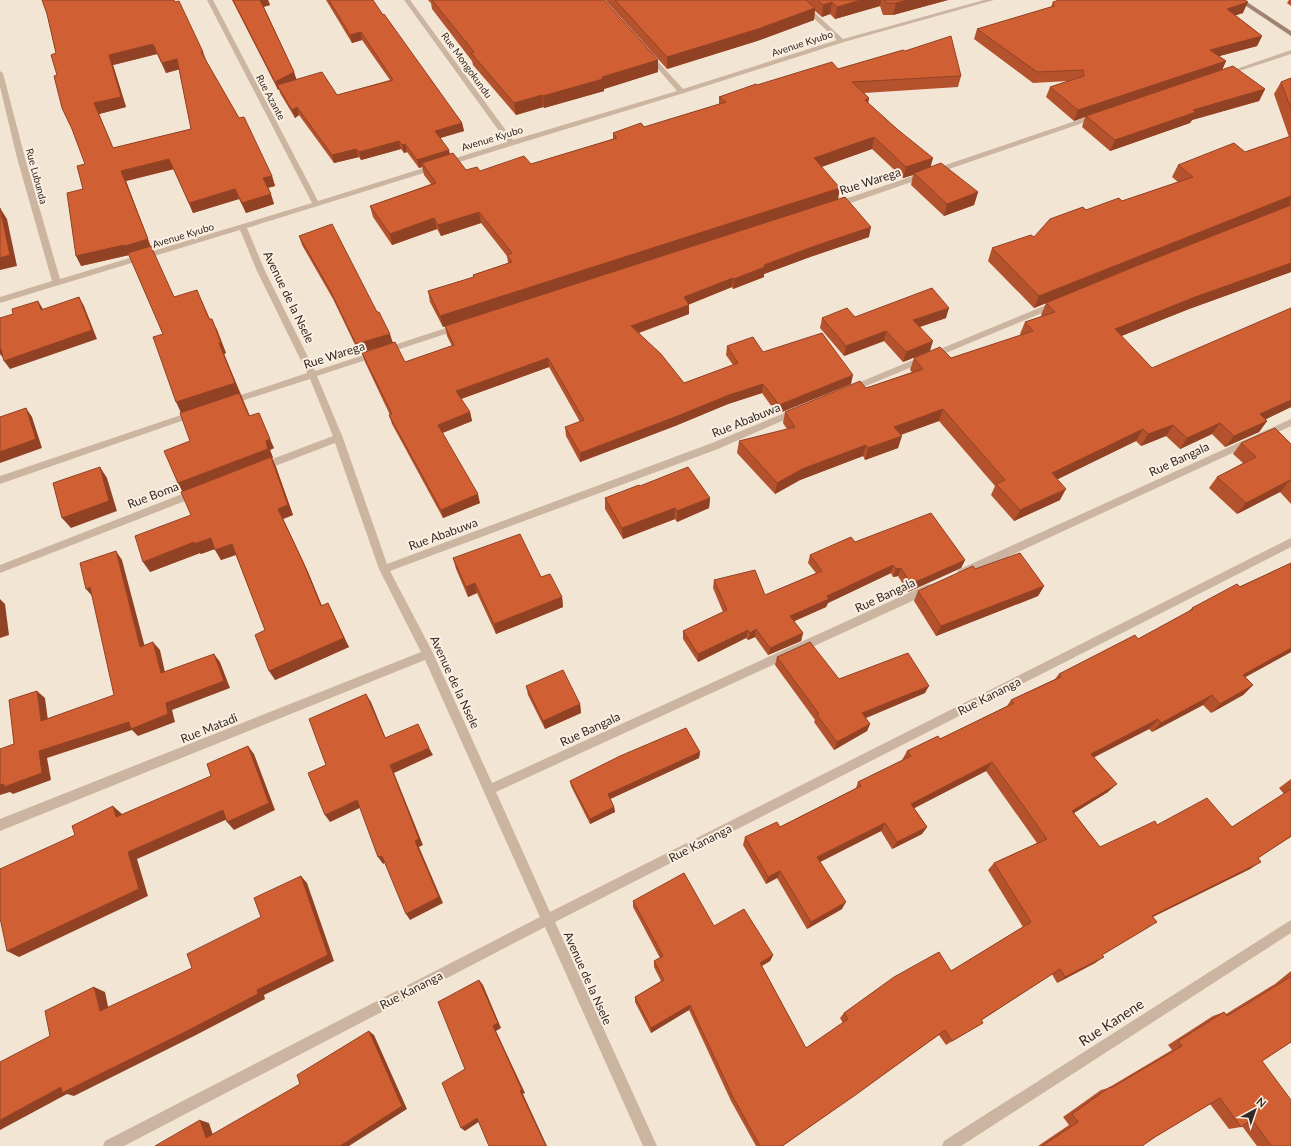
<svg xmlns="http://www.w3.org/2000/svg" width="1291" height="1146" viewBox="0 0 1291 1146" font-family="Lato,sans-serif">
	<rect width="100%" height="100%" fill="#f3e5d4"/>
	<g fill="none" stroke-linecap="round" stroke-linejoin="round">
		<path fill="#cbb5a0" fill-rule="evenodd" d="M207 0H213L318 201 507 142 404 0H410L513 140 677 91 648 57V55H652L683 89 837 40 794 0H801L843 39 984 0H994L844 42 684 93 514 145 247 228 265 271 315 371 455 325 458 324 462 327 461 329 317 376 343 438 387 564 712 443 794 409H800L801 411 800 413 718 449 390 571 432 651 492 783 926 585 930 584 934 585 935 588 934 591 496 792 550 912 1291 538V547L555 922 657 1146H643L545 927 124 1146H103L105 1141 540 917 425 660 0 831V819L421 652 379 569 335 443 262 471 257 467 259 464 333 436 310 379 229 405 225 402 226 400 307 373 257 271 240 230 0 303V297L52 281 17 158 0 87V71L3 73 25 158 60 279 312 203Z
			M1291 50V54L1227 75 1222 74Z
			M1093 115H1096L1100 117 839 207H833L832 205 833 203Z
			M1056 301 1060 304 1059 306 854 391H848L847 389 848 387Z
			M193 411 198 414 196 416 0 484V476Z
			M1291 419V426L966 576 962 577 958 576 957 573 958 570Z
			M195 489 198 490 200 493 198 496 0 573V565Z
			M1291 920V933L961 1146H942L944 1141Z"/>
		<path fill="#9f8371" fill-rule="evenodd" d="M1237 0H1244L1291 31V36Z"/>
	</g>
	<path fill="#b4522d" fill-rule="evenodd" d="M232 0H268L270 5 264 7 294 72 296 79 337 95 390 80 362 40 352 43 326 0H373L383 15 462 123 464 131 440 138 449 150 450 155 466 170 480 171 531 164 613 139V133L644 127 719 104V97L757 85 838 69 905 51 961 76 958 87 864 93 869 98 868 103 931 167 978 192 974 205 944 216 911 185 913 175 903 178 872 149 821 167 838 200 869 237 810 257 764 274V277L733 289 732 287 689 304V314L639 333 684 383 733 365 726 355 727 346 763 352 851 384 777 414 762 393 728 404 675 426 580 462 566 436 565 427 580 422 549 367 461 399 470 412 472 421 442 433 480 503 443 518 392 424 389 415H390L365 362 362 353 390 344 359 353 333 299 302 245 299 236 377 312 393 343 405 362 452 346 447 336 445 326 443 327 430 302 428 291 473 277V275L508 263 507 256 481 223 441 236 437 229 392 245 373 217 370 206 431 184 424 175 422 167 419 168 407 152 404 153 401 149 361 160 359 157 334 163 299 115 295 118 280 93 279 89 278 90Z
		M428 0H604L658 60V72L604 89V91L544 108 543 107 516 115 473 65 472 61 432 9 431 3Z
		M605 0H948L893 15H883L880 6 835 19 830 14 822 17 815 11 814 20 757 41 667 69Z
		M1289 0H1291V6L1287 3Z
		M1053 2 1243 13 1235 15 1262 36 1257 46 1219 56 1226 61 1222 70 1265 89 1259 101 1192 120 1190 123 1110 151 1082 127 1085 117 1074 121 1046 97 1050 87 1068 81 1033 83 974 39 977 29 1051 7Z
		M47 14 207 62 272 176 275 186 268 188 274 204 246 213 239 199 193 213 174 169 126 181 152 250 174 297 202 301 210 319 217 329 226 353 224 354 250 416 274 448 270 450 273 458H272L276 467 293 515 283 519 308 572 322 606 349 647 275 680 265 630 236 555 221 560 215 549 201 554 200 553 150 572 191 515 182 491 178 483 190 441 181 412 163 334 129 255 81 266 83 189 85 164 57 75 56 53ZM157 54 166 73 179 69 191 129 113 148 99 114 126 107 113 65Z
		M1291 78V272L1189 309 1121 336 1152 368 1291 407 1266 419 1267 421 1259 432 1225 447 1212 434 1180 449 1166 436 1141 446 1136 441 1057 479 1060 500 1014 521 991 495 995 486 939 421 901 435 898 448 865 460 863 456 800 480 775 494 737 453 739 441 787 429 783 423 785 412 866 388 912 372 910 370 914 358H951L1021 335 1020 334 1025 322 1042 316 1041 315 1046 303 1034 308 988 261 992 248 1034 237 1086 210 1122 201 1178 182 1172 177 1178 165 1245 152 1289 137 1274 94 1281 82Z
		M855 317 946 318 920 327 930 351 903 362 884 341 844 356 820 328 822 318Z
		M1241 443 1291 444V504L1280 492 1237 514 1209 488 1217 477 1243 463 1233 454Z
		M640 486 710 498 709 508 677 522 675 519 623 539 605 509V498Z
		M855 542 965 560 961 568 908 592 898 576 893 577 891 573 828 603 826 607 794 621 803 633 801 641 768 655 755 637 748 640 746 638 698 662 683 639V631L723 612 713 588 714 580 765 595 816 573 808 563 810 555Z
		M453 558 541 577 562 597 563 607 496 634 477 593 468 597 456 569Z
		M1291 563V652L1245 677 1253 685 1243 695 1211 713 1203 705 1152 732 1149 729 1094 757 1108 792 1074 813 1100 847 1157 825 1232 827 1284 794 1279 788 1291 779V837L1258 858 1250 869 1153 917 1147 928 1102 955 1095 963 1057 983 1052 974 982 1020 983 1023 976 1027 946 1045 939 1035 783 1146H756L731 1101 689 1010 651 1033 635 1002V997L661 981 654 967V961L660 958 633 907V901L714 926 773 955 770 961 762 966 806 1048 843 1023 840 1018 844 1013 951 971 1023 927 988 870 994 863 1037 843 986 771 914 808 927 827 922 834 892 849 881 831 820 862 842 909 807 929 777 878 766 884 743 845 745 837 780 827 856 788 858 782 903 760H902L907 751 940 739 1007 706 1011 700 1055 679 1059 674 1138 639 1188 612 1192 608Z
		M975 569 1044 586 1038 596 936 636 914 601 918 591Z
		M777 657 839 679 925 693 865 718 870 724 867 731 834 750 814 722 815 720 775 665Z
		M526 686 580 704 581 713 545 729 528 695Z
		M700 752 699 758 610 799 614 807 615 812 590 824 571 786 570 781Z
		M1291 971V1042L1262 1061 1291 1146H1257L1242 1126 1241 1127 1229 1129 1210 1104 1155 1137 1142 1146H1038L1069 1125 1063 1117 1101 1090 1108 1088 1172 1050 1168 1045 1213 1016 1224 1012 1226 1014 1275 984Z"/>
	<path fill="#924224" d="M260 0H268L270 5 262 7Z
		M861 0H881L880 6 835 19 837 7Z
		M907 0H948L893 15 896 3Z
		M832 2 830 14 822 17 823 5Z
		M1248 2 1243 13 1222 20 1227 9Z
		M815 8 814 20 757 41 667 69V57Z
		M361 32 362 40 352 43 350 35Z
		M1262 36 1257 46 1205 60 1210 50Z
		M153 44 157 54 113 65 126 107 99 114 118 158 94 103 109 55Z
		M201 52H203L207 62Z
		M177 59 181 69 166 73 162 63Z
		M658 60V72L604 89V91L544 108 543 96Z
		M1226 61 1221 72 1086 116 1085 117 1074 121 1078 110Z
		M294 72 297 81 277 85 279 89 278 90 275 82Z
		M1265 89 1259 101 1192 120 1190 123 1110 151 1115 140 1193 110Z
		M542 95 543 107 516 115 514 103Z
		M869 98 867 109 865 100Z
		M297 107 299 115 295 118 292 110Z
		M462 123 464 131 437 139 435 131Z
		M874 137 872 149 813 170 814 158Z
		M399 141 401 149 361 160 359 152Z
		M405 144 407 152 404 153 402 145Z
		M356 149 359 157 334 163 332 155Z
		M449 150 450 158 422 163V167L419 168 417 160Z
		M933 158 930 169 914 173 913 175 903 178 906 167Z
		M169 159 174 169 126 181 152 250 179 308 129 255 81 266 76 256 121 171Z
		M272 176 275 186 266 188 263 178Z
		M840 188 838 200 443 327 440 316Z
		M235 189 239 199 193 213 189 203Z
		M978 192 974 205 944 216 947 204Z
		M271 194 274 204 246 213 242 203Z
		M1291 196 1290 206 1034 308 1039 296Z
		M0 208 7 219 17 266 0 270Z
		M479 212 481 223 441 236 438 225Z
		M434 218 437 229 392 245 390 234Z
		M871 227 869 237 810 257 764 274V277L733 289 734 279 764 265 812 247Z
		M1291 263V272L1189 309 1109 341 1115 329 1195 297Z
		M733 278 732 287 683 307 684 297Z
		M79 297 84 306 97 339 10 369 4 361Z
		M38 301 43 309 41 310Z
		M689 305V314L632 335 631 326Z
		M949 308 946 318 910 330 913 320Z
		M212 319 226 353 224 354 253 425 181 413 176 402Z
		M886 331 884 341 844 356 846 346Z
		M390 334 393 343 359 353 356 344Z
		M933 341 930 351 903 362 906 352Z
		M0 349H1L4 359 0 354Z
		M548 358 549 367 458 400 456 391Z
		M853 375 851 384 777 414 779 405Z
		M763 384 762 393 728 404 675 426 580 462V453L729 395Z
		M1291 400V407L1252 426 1260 414Z
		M26 408 32 417 42 448 0 463V452Z
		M943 409 939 421 891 438 894 427Z
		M470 412 472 421 440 434 438 425Z
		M259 413 274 448 270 450 273 458H272L276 467 293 515 283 519 308 572 326 616 183 492 178 483 266 441Z
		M1267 421 1259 432 1225 447 1234 436Z
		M1220 423 1212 434 1180 449 1187 438Z
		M1173 425 1166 436 1141 446 1148 434Z
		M1143 429 1136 441 1046 485 1052 473Z
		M902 436 898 448 865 460 868 448Z
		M866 445 863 456 800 480 775 494 777 483 802 469Z
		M100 467 107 478 117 511 71 528 62 518Z
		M1290 480 1280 492 1237 514 1246 503Z
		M1066 489 1060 500 1014 521 1020 510Z
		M478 494 480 503 443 518 441 510Z
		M710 498 709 508 677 522V511Z
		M675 508V519L623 539 622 528Z
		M211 538 217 548 201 554 200 553 150 572 143 562 194 542Z
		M232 544 238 554 221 560 215 550Z
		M116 551 122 560 147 655 140 647Z
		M965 560 961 568 908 592 911 584Z
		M893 565 891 573 828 603 826 607 788 624 790 616 827 596Z
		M901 568 898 576 893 577 896 569Z
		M475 583 477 593 468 597 466 587Z
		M1044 586 1038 596 936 636 941 626Z
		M90 587 93 597 86 589Z
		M562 597 563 607 496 634 494 624Z
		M0 599 5 604 9 635 0 638Z
		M328 603 349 647 275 680 269 671Z
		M756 629 755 637 748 640 750 633Z
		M748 630 746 638 698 662V654Z
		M803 633 801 641 768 655 770 648Z
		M153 642 160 650 167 681 161 673Z
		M1291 648V652L1233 684 1243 675Z
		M214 654 220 662 230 688 172 710 175 722 138 736 132 730 47 758 51 780 13 794 10 792 0 795V785L39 751 166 703Z
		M1253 685 1243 695 1211 713 1220 704Z
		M929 686 925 693 859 721 862 713Z
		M37 691 45 698 49 728 41 721Z
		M366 694 371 702 389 746 385 738Z
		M1212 695 1203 705 1152 732 1161 723Z
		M580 704 581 713 545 729 543 721Z
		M1158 719 1149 729 1083 763 1091 754Z
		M870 724 867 731 834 750 837 742Z
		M248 746 254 754 275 810 234 830 227 822Z
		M429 748 433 755 394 773 423 845 419 847 443 903 410 920 406 914 415 841 390 765Z
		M700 752 699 758 608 800V794Z
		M992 762 986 771 907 812 911 804Z
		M1117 784 1108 792 1064 819 1072 811Z
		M357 800 362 807 330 822 325 815Z
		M113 806 122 814 126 824 116 817Z
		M614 807 615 812 590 824V819Z
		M223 810 230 818 137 859 148 896 19 957 7 951 128 852Z
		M885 823 881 831 814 865 817 857Z
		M927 827 922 834 892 849 897 842Z
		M382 856 386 862 383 864 378 857Z
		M1261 862 1250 869 1142 922 1152 916Z
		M780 871 777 878 766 884 768 877Z
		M301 876 307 883 334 961 264 995 265 999 196 1035 74 1096 67 1094 0 1130V1120L61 1087 257 990Z
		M846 902 842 909 807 929 811 922Z
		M773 955 770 961 758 968 760 963Z
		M1104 957 1095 963 1057 983 1065 977Z
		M479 980 483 985 501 1028 496 1031 525 1093 523 1094 547 1146H546L520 1091 493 1026Z
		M94 987 105 992 110 1016 100 1011Z
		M690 1005 689 1010 651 1033V1028Z
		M369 1031 374 1035 407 1109 349 1146H340Z
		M477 1118 480 1121 465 1131 461 1128Z
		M200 1120 209 1123 215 1141 206 1138Z"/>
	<path fill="#d15f34" stroke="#924224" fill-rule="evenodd" d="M42 0H174L175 2 179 1 203 52H201L239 118 244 117 272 176 263 178 271 194 242 203 235 189 189 203 169 159 121 171 148 239 125 246 124 245 76 256 67 193 83 189 77 166 85 164 72 129 62 108 54 76 57 75 51 55 56 53 47 14ZM153 44 162 63 177 59 191 129 113 148 94 103 121 97 109 55Z
		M233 0H260L294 72 275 82Z
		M329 0H373L383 15 384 14 462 123 435 131 449 150 417 160 405 144 402 145 399 141 359 152 356 149 332 155 297 107 292 110 277 85 322 72 337 95 393 80 361 32 350 35Z
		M432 0H604L658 60 602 77 603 79 543 96 542 95 514 103 471 53 474 52Z
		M615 0H806L815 8 758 29 667 57Z
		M818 0H861L837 7 832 2 823 5Z
		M885 0H907L896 3H886Z
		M1059 0H1245L1248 2 1227 9 1262 36 1210 50 1226 61 1078 110 1050 87 1084 76 1083 70 1037 72 977 29 1054 6 1053 2Z
		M951 36 961 76 852 82 869 98 865 100 897 129 933 158 906 167 874 137 814 158 840 188 440 316 428 291 474 277 473 275 512 262 507 255 512 253 479 212 438 225 434 218 390 234 370 206 436 183 422 163 453 153 466 170 477 167 480 171 524 156 531 164 617 138 613 133 641 123 644 127 726 102 719 97 756 84 757 85 832 62 838 69 903 50 905 51Z
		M1233 66 1265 89 1193 110 1196 112 1115 140 1086 116Z
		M1291 78V109L1281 82Z
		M1291 136V196L1039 296 992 248 1031 235 1034 237 1050 219 1083 207 1086 210 1119 198 1122 201 1193 177 1178 165 1234 143 1245 152Z
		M941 163 978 192 947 204 914 173Z
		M845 197 871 227 812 247 764 265 765 267 734 279 733 278 684 297 689 305 631 326 661 354 684 383 738 363 727 346 753 337 763 352 822 333 853 375 779 405 763 384 729 395 675 417 580 453 565 427 584 420 548 358 456 391 470 412 438 425 478 494 441 510 389 415 392 414 362 353 395 342 405 362 454 345 445 326Z
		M1291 205V263L1195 297 1115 329 1152 368 1291 308V400L1260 414 1267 421 1234 436 1220 423 1187 438 1173 425 1148 434 1143 429 1052 473 1066 489 1020 510 996 484 1005 480 943 409 894 427 902 436 868 448 866 445 802 469 777 483 739 441 795 427 785 412 860 381 866 388 923 369 914 358 940 347 951 358 1033 331 1025 322 1055 312 1046 303 1136 266Z
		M0 208 10 255 0 258Z
		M332 224 377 312H379L390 334 356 344 330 290 299 236Z
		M151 246 174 297 197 290 209 319H212L221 343H219L235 383 176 402 153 337 163 334 128 253Z
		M932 288 949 308 913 320 933 341 906 352 886 331 846 346 822 318 847 308 855 317Z
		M79 297 92 330 4 361 1 349H0V318L13 314 12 309 38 301 41 310Z
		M239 393 249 416 259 413 270 439 266 441 268 449 178 483 164 451 190 441 180 413Z
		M26 408 36 439 0 452V417Z
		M1275 428 1291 444V482L1290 480 1246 503 1217 477 1256 457 1241 443Z
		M271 457 288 505 278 509 303 562 321 606 328 603 344 638 269 671 255 635 265 630 232 544 215 550 211 538 194 544V542L143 562 135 536 191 515 181 492Z
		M100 467 109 501 62 518 53 483Z
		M688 467 710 498 677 511 675 508 622 528 605 498 639 485 640 486Z
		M931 513 965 560 911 584 901 568 896 569 893 565 827 596 829 599 790 616 803 633 770 648 756 629 750 633 748 630 698 654 683 631 727 610 714 580 755 570 765 595 822 571 810 555 851 537 855 542Z
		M520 534 541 577 550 574 562 597 494 624 475 583 466 587 453 558Z
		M116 551 140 647 153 642 161 673 214 654 224 681 166 703 168 714 131 729 129 722 39 751 42 773 4 787V784L0 785V749L14 744 9 700 37 691 41 721 114 695 90 587 86 589 80 563Z
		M1020 553 1044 586 941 626 918 591 973 566 975 569Z
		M1291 563V648L1243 675 1253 685 1220 704 1212 695 1161 723 1158 719 1091 754 1117 784 1072 811 1100 847 1155 821 1157 825 1207 798 1232 827 1291 789V836L1258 858 1261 862 1152 916 1157 922 1102 955 1104 957 1065 977 1060 969 981 1020 983 1023 952 1041 945 1030 854 1096 782 1146H760L733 1097 690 1005 651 1028 635 997 664 980 654 961 663 956 633 901 684 873 714 926 744 909 773 955 760 963 806 1048 848 1019 844 1013 894 977 939 952 951 971 1031 922 994 863 1047 839 992 762 911 804 927 827 897 842 885 823 817 857 846 902 811 922 780 871 768 877 745 837 777 822 780 827 861 786 858 782 911 756 907 751 938 736 940 739 1014 703 1011 700 1061 677 1059 674 1135 635 1138 639 1193 609 1192 608 1237 584 1240 587Z
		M0 618 1 628H0Z
		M810 642 839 679 908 653 929 686 862 713 870 724 837 742 817 715 819 714 777 657Z
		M563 670 580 704 543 721 526 686Z
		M366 694 385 738 418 724 429 748 390 765 419 839 415 841 439 897 406 914 382 856 378 857 357 800 325 815 308 773 326 765 309 719Z
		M686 728 700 752 608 794 614 807 590 819 570 781 620 756Z
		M248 746 269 803 227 822 223 810 128 852 139 889 7 951 0 918V869L75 835 72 826 113 806 116 817 211 776 207 764Z
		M301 876 328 955 257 990 258 994 187 1031 62 1093 61 1087 0 1120V1062L50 1036 45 1011 94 987 100 1011 192 968 187 954 261 917 254 898Z
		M1291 976V1042L1262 1061 1291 1100V1146H1271L1252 1119 1241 1127 1220 1098 1155 1137 1142 1146H1042L1078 1122 1072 1114 1110 1087 1111 1088 1182 1046 1178 1041 1224 1012 1227 1016 1287 979Z
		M479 980 498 1023 493 1026 522 1090 520 1091 546 1146H489L477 1118 461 1128 442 1083 465 1069 438 1002Z
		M369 1031 402 1106 340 1146H155L200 1120 206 1138 300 1084 297 1075Z"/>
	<g text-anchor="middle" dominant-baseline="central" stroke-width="4" stroke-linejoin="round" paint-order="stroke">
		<g font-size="10" fill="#342924" stroke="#faefe0">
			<text transform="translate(802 43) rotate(-18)">Avenue Kyubo</text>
			<text transform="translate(467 65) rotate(54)">Rue Mongokundu</text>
			<text transform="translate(271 97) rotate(62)">Rue Azante</text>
			<text transform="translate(492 138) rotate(-17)">Avenue Kyubo</text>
			<text transform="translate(37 176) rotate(75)">Rue Lubunda</text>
			<text transform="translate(183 235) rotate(-17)">Avenue Kyubo</text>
		</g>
		<g font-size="12" fill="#342924" stroke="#faefe0">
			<text transform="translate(870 181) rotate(-18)">Rue Warega</text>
			<text transform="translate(289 297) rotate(64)">Avenue de la Nsele</text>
			<text transform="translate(334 355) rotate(-18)">Rue Warega</text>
			<text transform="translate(746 420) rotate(-22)">Rue Ababuwa</text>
			<text transform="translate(1179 459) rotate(-25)">Rue Bangala</text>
			<text transform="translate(153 495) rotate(-21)">Rue Boma</text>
			<text transform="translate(443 534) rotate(-20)">Rue Ababuwa</text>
			<text transform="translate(885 595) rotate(-25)">Rue Bangala</text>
			<text transform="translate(455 682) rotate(65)">Avenue de la Nsele</text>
			<text transform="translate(989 696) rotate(-27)">Rue Kananga</text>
			<text transform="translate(209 728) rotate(-22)">Rue Matadi</text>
			<text transform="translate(590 729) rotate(-25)">Rue Bangala</text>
			<text transform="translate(700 843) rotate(-27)">Rue Kananga</text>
			<text transform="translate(588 978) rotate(66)">Avenue de la Nsele</text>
			<text transform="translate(411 990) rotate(-27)">Rue Kananga</text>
		</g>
		<g font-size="14" fill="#342924" stroke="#faefe0">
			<text transform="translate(1111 1022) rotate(-33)">Rue Kanene</text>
		</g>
	</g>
	<g transform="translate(1255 1110) rotate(40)" stroke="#faefe0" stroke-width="3" paint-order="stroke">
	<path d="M0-3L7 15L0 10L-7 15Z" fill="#342924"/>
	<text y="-6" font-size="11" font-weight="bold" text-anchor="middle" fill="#342924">N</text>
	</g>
</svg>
